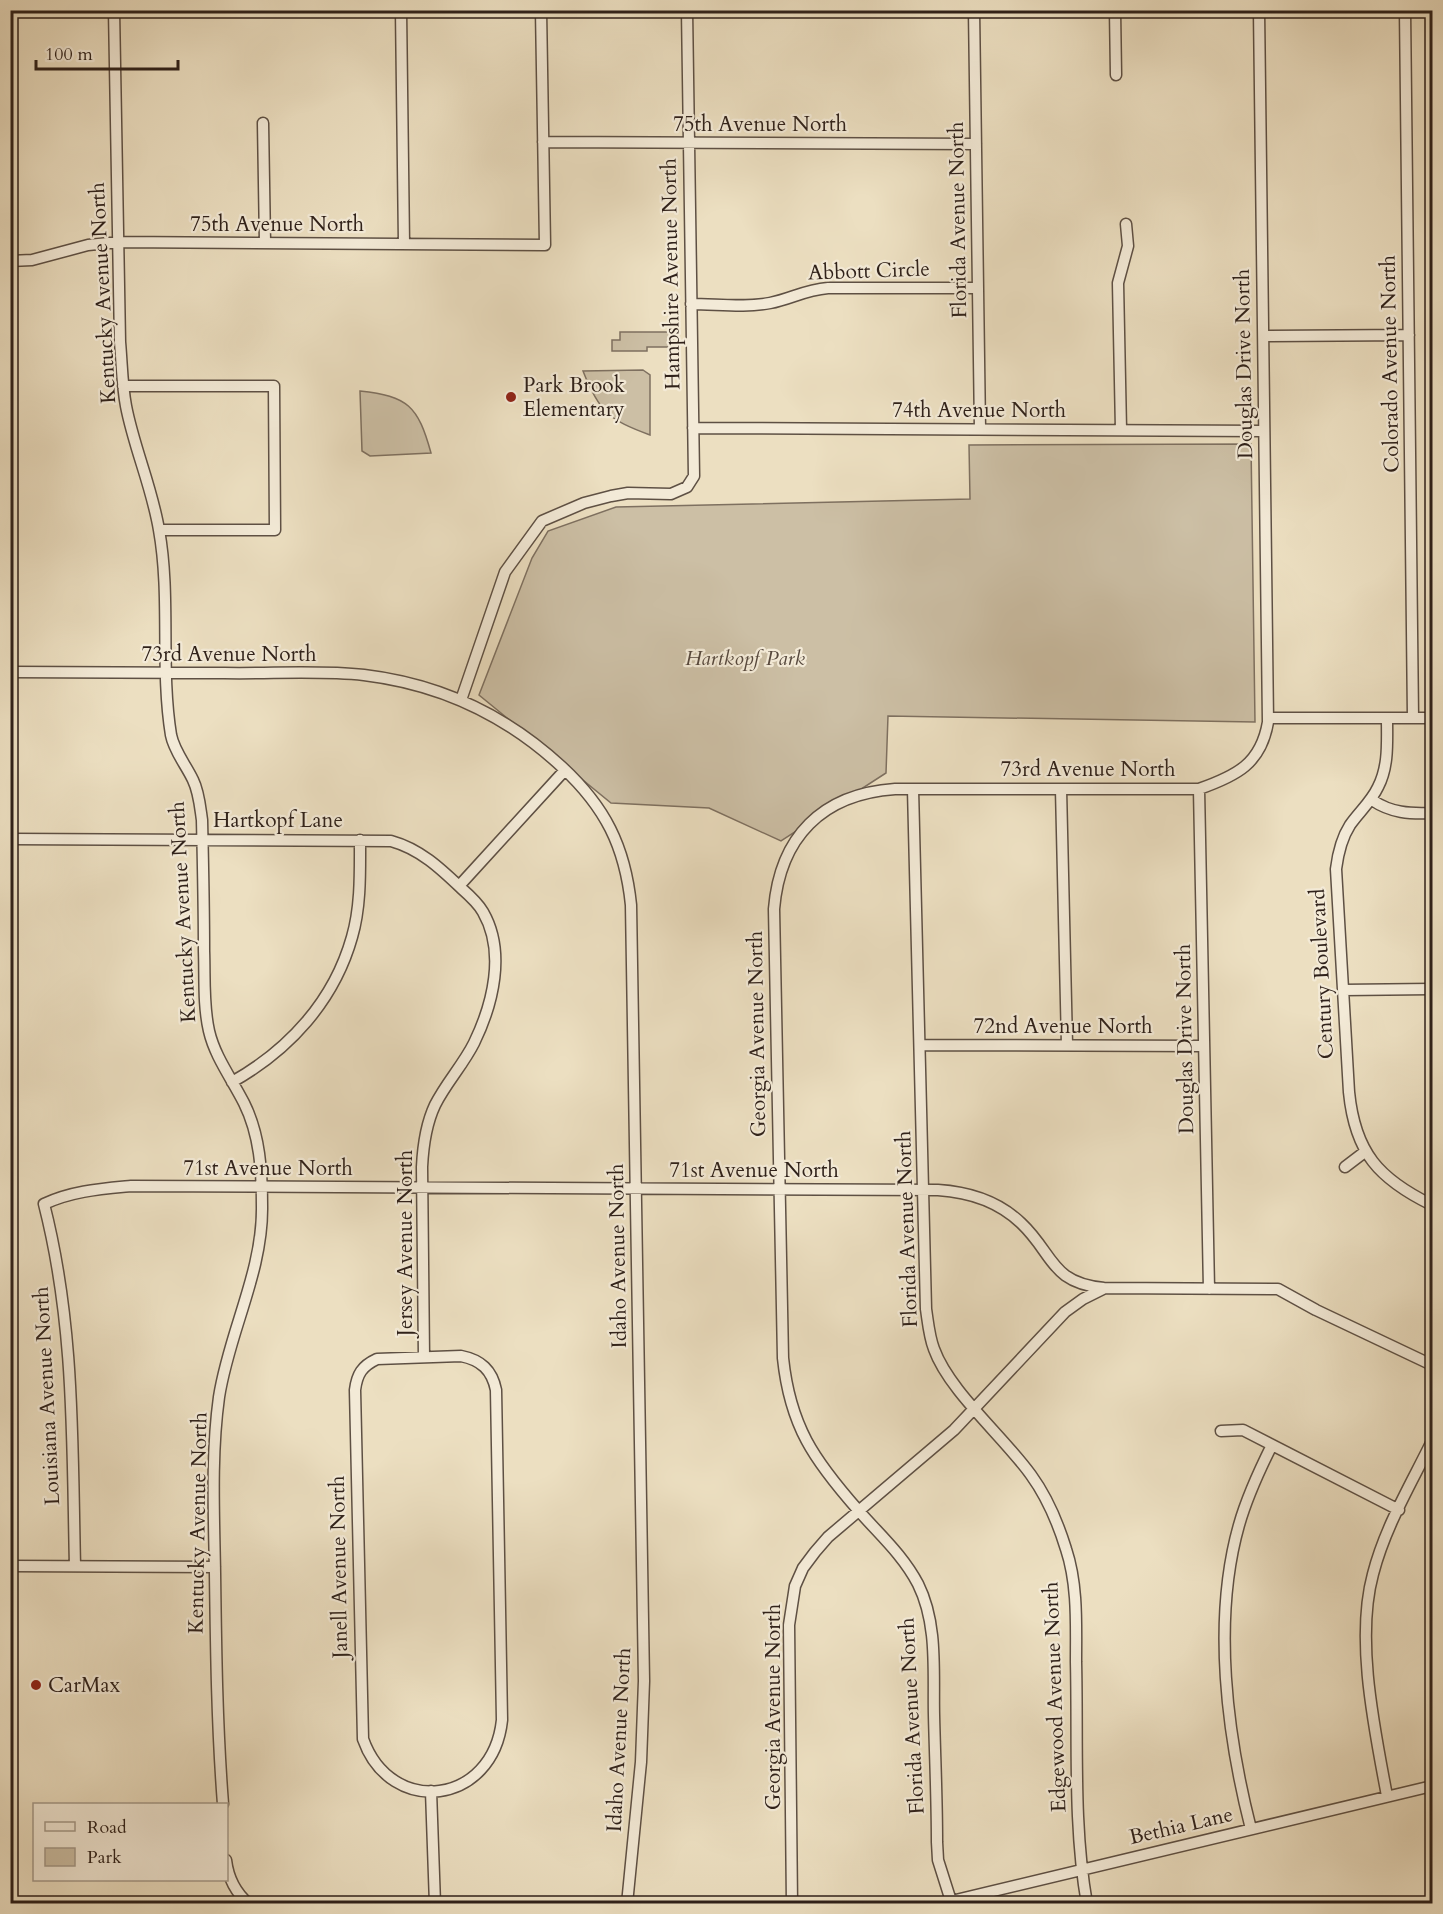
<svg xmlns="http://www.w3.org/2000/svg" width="1443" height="1914" viewBox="0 0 1443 1914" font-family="Cardo,serif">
	<rect width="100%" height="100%" fill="#ecdfc1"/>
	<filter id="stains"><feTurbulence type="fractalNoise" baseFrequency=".00333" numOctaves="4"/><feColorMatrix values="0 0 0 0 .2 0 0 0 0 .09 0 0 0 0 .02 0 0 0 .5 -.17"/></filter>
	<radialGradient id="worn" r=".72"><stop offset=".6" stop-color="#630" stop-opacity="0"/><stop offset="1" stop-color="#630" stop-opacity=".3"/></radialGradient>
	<path fill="#ccbfa5" stroke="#7e7060" stroke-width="1.5" d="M620 332H673V347H647V351H612V340H620Z
		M643 370 650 375V435C609 420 599 412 583 371Z
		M360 391C408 396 418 406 431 453L370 456 362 451Z
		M1251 444 1255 722 888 716 886 773 781 841 709 808 611 803 479 695 532 558 548 531 616 507 970 499 969 445Z"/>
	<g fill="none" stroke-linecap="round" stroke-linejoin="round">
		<defs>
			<path id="minor" d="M114 10 120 342C122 364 122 385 126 406 134 448 152 487 159 530 171 597 160 667 171 735 174 751 186 765 193 780 199 792 200 806 202 820 203 863 204 907 204 951 205 977 203 1005 209 1031 215 1057 232 1079 244 1103 260 1135 262 1171 262 1206 263 1272 229 1332 219 1397 211 1455 214 1514 215 1573 216 1650 217 1727 223 1804
				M401 10 404 244
				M974 10 980 429
				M1115 10 1116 75
				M1405 10 1413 718
				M263 123 265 243
				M543 142 976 144
				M10 261 32 260 88 245 119 242 545 245 541 10
				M691 304C717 304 745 308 770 303 791 299 804 290 828 288H978
				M1264 336 1409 335
				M123 386H274L275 530H159
				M693 428 1264 431
				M1121 430 1118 283 1128 246 1126 224
				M10 672C82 672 153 673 224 673 270 674 318 670 364 675 439 684 506 715 562 767 605 807 625 846 631 905L644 1681 641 1762 627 1904
				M461 700 505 572 542 521 584 503 611 496 628 493 671 494 687 487 694 476 687 10
				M1268 718H1432
				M1387 718C1387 741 1389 766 1378 787 1371 802 1359 812 1350 825 1341 839 1338 853 1336 869L1349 1092C1355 1153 1379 1179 1432 1205
				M913 789 926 1309C928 1322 929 1336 934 1349 949 1391 1004 1437 1031 1475 1047 1497 1058 1523 1066 1549 1078 1585 1076 1625 1076 1662 1078 1742 1073 1825 1087 1904
				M1061 789 1067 1045
				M1199 789 1209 1289
				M1372 800C1391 813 1410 814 1432 813
				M10 839 391 841C420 849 440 868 461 888 469 895 478 903 483 912 506 952 493 1004 474 1043 463 1065 446 1083 435 1105 426 1124 423 1146 422 1167L424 1357
				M459 886 565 770
				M1343 990 1432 989
				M921 1045 1204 1046
				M232 1082C289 1050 334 1001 352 937 361 906 360 872 360 840
				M1345 1167 1366 1151
				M461 1356C481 1360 492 1370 496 1390L502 1720C493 1805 391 1818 363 1739L355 1390C357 1374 362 1366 377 1359Z
				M1221 1431 1243 1430 1399 1510
				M10 1566 215 1567
				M75 1566C72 1443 75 1325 44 1204 72 1191 100 1189 131 1186L938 1190C969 1192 998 1201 1021 1223 1054 1254 1050 1283 1104 1288L1278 1289 1316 1310 1432 1365
				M431 1791 435 1904
				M1387 1796C1375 1731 1355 1640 1373 1574 1385 1527 1411 1484 1432 1441
				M1251 1829C1227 1735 1212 1620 1239 1525 1247 1497 1259 1471 1272 1445
				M226 1860C228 1877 236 1893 249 1904
				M951 1901 938 1860 937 1842C937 1800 935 1757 934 1715 933 1672 938 1624 918 1584 903 1555 879 1534 858 1510 814 1460 790 1426 783 1358L774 909C780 837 822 794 895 789H1199C1236 776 1261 764 1268 722L1259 10
				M792 1904 789 1625 795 1586 803 1568 815 1552 828 1537 954 1430 1065 1312 1083 1299 1103 1289
				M939 1904 1432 1786"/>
		</defs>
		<use href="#minor" stroke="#5e5044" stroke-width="13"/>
		<use href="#minor" stroke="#f3ead7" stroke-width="10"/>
	</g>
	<g fill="#8f2418" stroke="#f3ead7" stroke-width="2">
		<circle cx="511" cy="397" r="6"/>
		<circle cx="36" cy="1685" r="6"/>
	</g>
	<g text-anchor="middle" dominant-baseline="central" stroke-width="4.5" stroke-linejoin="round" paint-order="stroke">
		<g font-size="21" fill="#2f211a" stroke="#f3ead7">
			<text x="760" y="124">75th Avenue North</text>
			<text transform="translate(958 220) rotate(-91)">Florida Avenue North</text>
			<text x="277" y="224">75th Avenue North</text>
			<text transform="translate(869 271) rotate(-2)">Abbott Circle</text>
			<text transform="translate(671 274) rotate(-91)">Hampshire Avenue North</text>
			<text transform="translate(103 293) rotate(-93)">Kentucky Avenue North</text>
			<text transform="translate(1244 364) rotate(-91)">Douglas Drive North</text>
			<text transform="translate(1390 364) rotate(-91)">Colorado Avenue North</text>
			<text x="979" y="410">74th Avenue North</text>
			<text x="229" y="654">73rd Avenue North</text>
			<text x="1088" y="769">73rd Avenue North</text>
			<text x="278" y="820">Hartkopf Lane</text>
			<text transform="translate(183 912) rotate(-93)">Kentucky Avenue North</text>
			<text transform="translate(1322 974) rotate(-93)">Century Boulevard</text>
			<text x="1063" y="1026">72nd Avenue North</text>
			<text transform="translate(757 1034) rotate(-91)">Georgia Avenue North</text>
			<text transform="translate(1185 1039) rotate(-91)">Douglas Drive North</text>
			<text x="268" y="1168">71st Avenue North</text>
			<text x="754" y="1170">71st Avenue North</text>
			<text transform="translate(907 1229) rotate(-92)">Florida Avenue North</text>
			<text transform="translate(405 1243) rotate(-90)">Jersey Avenue North</text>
			<text transform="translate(618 1256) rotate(-91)">Idaho Avenue North</text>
			<text transform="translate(47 1396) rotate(-93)">Louisiana Avenue North</text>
			<text transform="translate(198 1523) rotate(-89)">Kentucky Avenue North</text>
			<text transform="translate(339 1567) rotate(-91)">Janell Avenue North</text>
			<text transform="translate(1055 1697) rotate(-92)">Edgewood Avenue North</text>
			<text transform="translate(773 1707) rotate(-90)">Georgia Avenue North</text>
			<text transform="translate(912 1716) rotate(-93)">Florida Avenue North</text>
			<text transform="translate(619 1740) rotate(-87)">Idaho Avenue North</text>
			<text transform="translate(1181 1826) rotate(-13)">Bethia Lane</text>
		</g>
		<g font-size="21" fill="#2f211a" stroke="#f3ead7" text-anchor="start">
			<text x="523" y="385">Park Brook<tspan x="523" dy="24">Elementary</tspan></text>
			<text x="48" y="1685">CarMax</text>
		</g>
		<g font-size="21" font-style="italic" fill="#56483d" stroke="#f3ead7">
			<text x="745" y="658">Hartkopf Park</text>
		</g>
	</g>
	<rect width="1443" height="1914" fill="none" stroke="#ecdfc1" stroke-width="36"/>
	<rect x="12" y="12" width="1419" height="1890" fill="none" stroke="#2f211a" stroke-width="3"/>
	<rect x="18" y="18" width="1407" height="1878" fill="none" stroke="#2f211a" stroke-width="1.5"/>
	<rect x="33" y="1803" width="195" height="78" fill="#f3ead7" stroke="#a59a8b" stroke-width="1.5"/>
	<rect x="45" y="1822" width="30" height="9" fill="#f3ead7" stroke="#a59a8b" stroke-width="1.5"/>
	<text x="87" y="1833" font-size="18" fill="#2f211a">Road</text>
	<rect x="45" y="1848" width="30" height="18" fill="#ccbfa5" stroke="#a59a8b" stroke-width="1.5"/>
	<text x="87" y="1863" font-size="18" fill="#2f211a">Park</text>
	<path d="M36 60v9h142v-9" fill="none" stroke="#2f211a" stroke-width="3"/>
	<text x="45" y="60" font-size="18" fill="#2f211a" stroke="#f3ead7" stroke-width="4.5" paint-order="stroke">100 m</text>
	<rect width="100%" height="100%" filter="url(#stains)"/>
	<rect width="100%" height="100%" fill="url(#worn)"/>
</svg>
